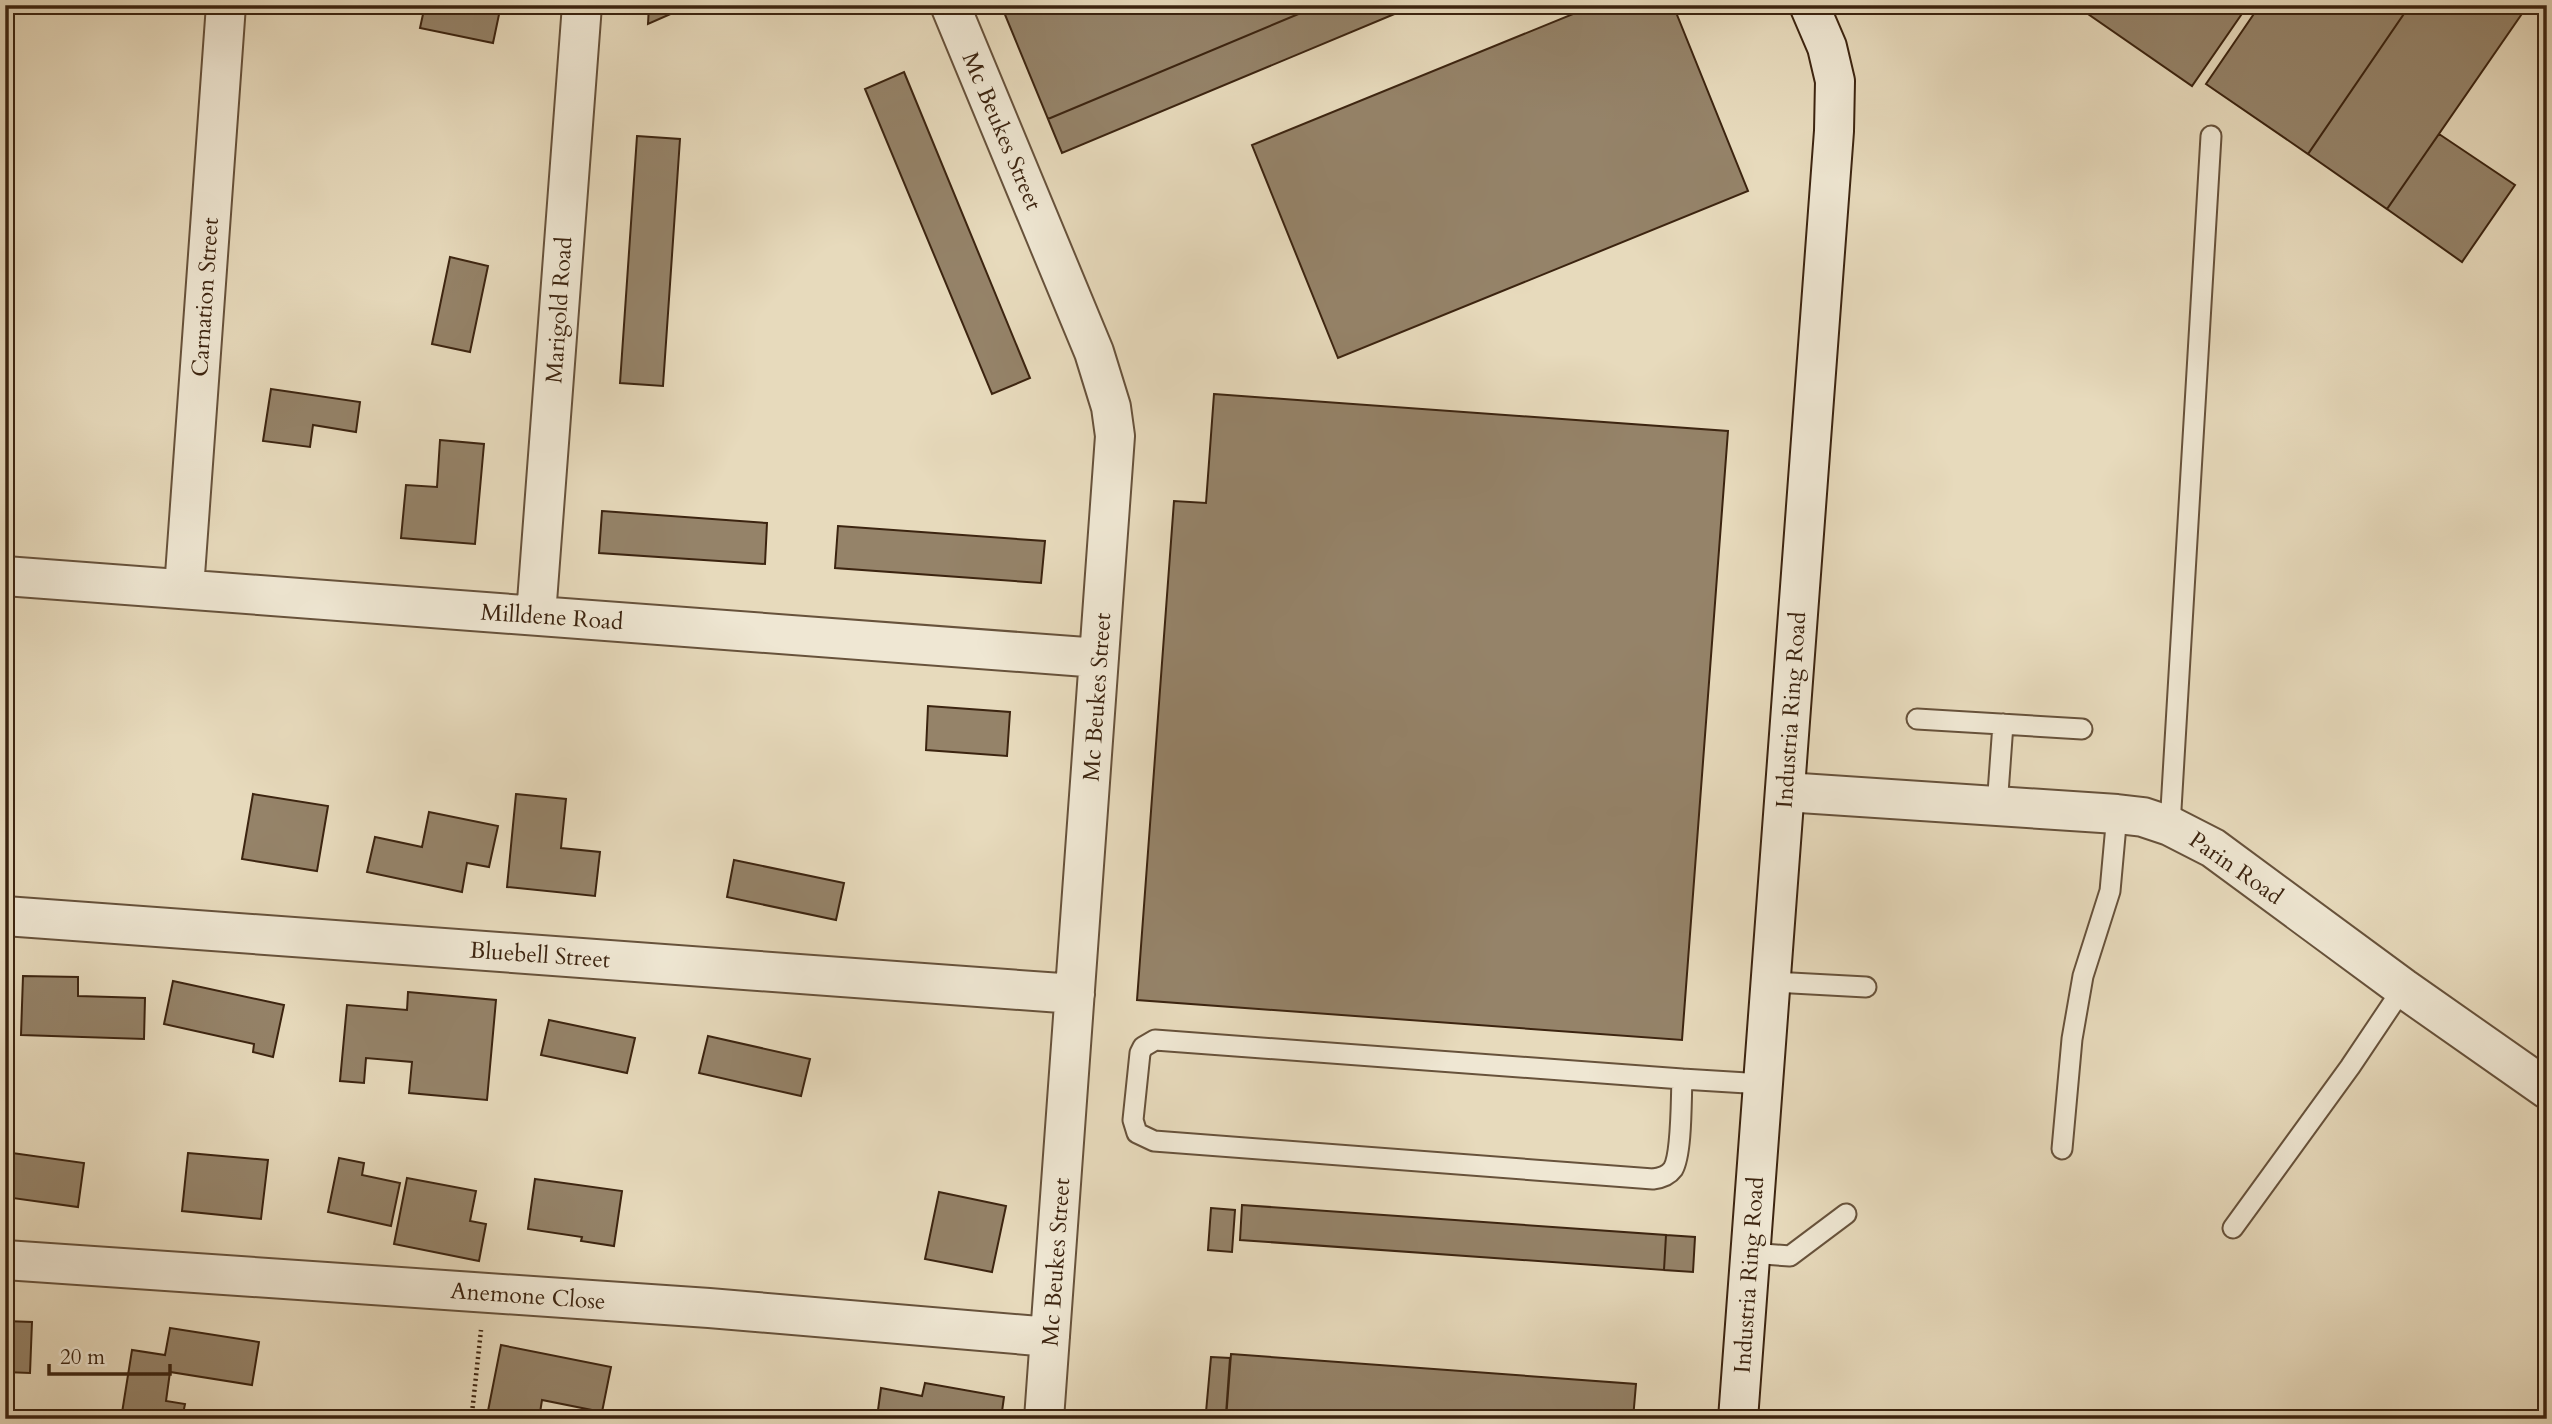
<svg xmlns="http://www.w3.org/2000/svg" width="2552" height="1424" viewBox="0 0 2552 1424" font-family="Cardo,serif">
	<rect width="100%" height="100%" fill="#e7dabc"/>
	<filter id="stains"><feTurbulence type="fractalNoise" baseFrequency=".00286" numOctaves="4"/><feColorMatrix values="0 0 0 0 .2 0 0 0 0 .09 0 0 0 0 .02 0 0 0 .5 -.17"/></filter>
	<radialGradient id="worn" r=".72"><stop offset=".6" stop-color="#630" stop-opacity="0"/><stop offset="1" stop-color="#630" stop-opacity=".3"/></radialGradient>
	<path fill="#958369" stroke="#3c2410" stroke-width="2" d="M425 5H501L493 43 420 28Z
		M649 5H691L648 24Z
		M1001 5H1320L1048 119Z
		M1320 5H1416L1062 153 1048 119Z
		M1595 5H1673L1748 191 1338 358 1252 145Z
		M2075 5H2248L2192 86Z
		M2260 5H2410L2308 154 2206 84Z
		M2410 5H2528L2387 209 2308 154Z
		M904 72 1030 378 992 394 865 89Z
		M2439 134 2515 185 2462 262 2387 209Z
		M637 136 680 139 663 386 620 383Z
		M450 257 488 266 470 352 432 344Z
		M271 389 360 402 356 432 313 425 310 447 263 441Z
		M1214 394 1728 431 1682 1040 1137 1000 1174 501 1206 503Z
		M440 440 484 444 475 544 401 538 406 485 437 487Z
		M602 511 767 523 765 564 599 553Z
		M838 526 1045 541 1041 583 835 568Z
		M928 706 1010 712 1007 756 926 750Z
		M253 794 328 806 317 871 242 859Z
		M516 794 566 799 561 848 600 852 595 896 507 887Z
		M429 812 498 826 489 867 467 863 462 892 367 872 375 837 422 847Z
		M734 860 844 883 836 920 727 897Z
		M23 976 78 977V996L145 998 144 1039 21 1035Z
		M173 981 284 1005 273 1057 253 1052 254 1044 164 1024Z
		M408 992 496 1000 487 1100 409 1093 412 1062 366 1058 364 1083 340 1081 347 1005 407 1010Z
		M549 1020 635 1038 627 1073 541 1055Z
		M708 1036 810 1059 801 1096 699 1073Z
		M5 1152 84 1163 78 1207 5 1197Z
		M188 1153 268 1160 261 1219 182 1211Z
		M339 1158 364 1163 362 1175 400 1183 391 1226 328 1212Z
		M407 1178 476 1191 470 1221 486 1224 479 1261 394 1244Z
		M535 1179 622 1191 614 1246 581 1241 582 1237 528 1229Z
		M939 1192 1006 1206 992 1272 925 1259Z
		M1242 1205 1666 1235 1664 1270 1240 1240Z
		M1211 1208 1235 1210 1232 1252 1208 1250Z
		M1666 1235 1695 1237 1693 1272 1664 1270Z
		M5 1321 32 1322 30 1373 5 1372Z
		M170 1328 259 1342 252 1385 170 1372 166 1401 185 1404 182 1419H121L132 1350 165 1355Z
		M501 1345 611 1367 602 1412 542 1400 539 1419 488 1411Z
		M1231 1354 1636 1384 1633 1419H1226Z
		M1211 1357 1230 1358 1226 1414 1206 1412Z
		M925 1383 1004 1397 1001 1419H921L878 1410 881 1388 922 1396Z"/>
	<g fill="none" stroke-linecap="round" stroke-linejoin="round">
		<defs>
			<path id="lane" d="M1917 719 2082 729
				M1997 807 2003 724
				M2170 826 2211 136
				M1772 982 1866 987
				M1155 1040 1682 1079C1681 1098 1682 1154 1673 1169 1668 1176 1661 1178 1653 1179L1154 1141 1137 1133 1133 1120 1140 1053 1143 1047Z
				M1682 1079 1763 1084
				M2062 1149 2072 1039 2083 976 2110 891 2117 814
				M2233 1228 2350 1067 2403 988
				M1750 1253 1790 1256 1846 1214"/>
			<path id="street" d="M950 5 1094 352 1111 407 1115 436 1044 1419
				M5 576 1099 658
				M184 589 226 5
				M536 615 582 5
				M1785 792 2117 814 2143 817 2170 826 2213 848 2403 988 2547 1089
				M5 916 1075 994
				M5 1260 709 1308 1050 1337"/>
			<path id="secondary" d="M1738 1419 1834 131 1835 81 1827 47 1809 5"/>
		</defs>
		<use href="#lane" stroke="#67523b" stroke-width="23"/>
		<use href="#street" stroke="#67523b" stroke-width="42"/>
		<use href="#secondary" stroke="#3c2410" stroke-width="42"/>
		<path stroke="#3c2410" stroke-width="4.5" stroke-dasharray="2 3.5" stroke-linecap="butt" d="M456 1419 472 1413 481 1330"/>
		<use href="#lane" stroke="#efe7d3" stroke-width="19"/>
		<use href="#street" stroke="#efe7d3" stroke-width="38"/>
		<use href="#secondary" stroke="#efe7d3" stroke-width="38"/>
	</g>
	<g text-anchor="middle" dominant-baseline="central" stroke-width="5" stroke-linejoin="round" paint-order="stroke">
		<g font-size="23" fill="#3c2410" stroke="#efe7d3">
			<text transform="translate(1002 131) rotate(67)">Mc Beukes Street</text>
			<text transform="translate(205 297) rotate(-86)">Carnation Street</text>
			<text transform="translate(559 310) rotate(-86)">Marigold Road</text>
			<text transform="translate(552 617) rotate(4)">Milldene Road</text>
			<text transform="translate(1097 697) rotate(-86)">Mc Beukes Street</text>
			<text transform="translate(1791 710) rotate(-86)">Industria Ring Road</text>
			<text transform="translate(2236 868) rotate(35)">Parin Road</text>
			<text transform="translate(540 955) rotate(4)">Bluebell Street</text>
			<text transform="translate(1056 1262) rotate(-86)">Mc Beukes Street</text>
			<text transform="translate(1749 1275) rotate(-86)">Industria Ring Road</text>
			<text transform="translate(528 1296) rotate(4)">Anemone Close</text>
		</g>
	</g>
	<rect width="2552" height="1424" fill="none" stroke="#e7dabc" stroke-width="28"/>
	<rect x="7" y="7" width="2538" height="1410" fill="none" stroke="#3c2410" stroke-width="3.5"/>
	<rect x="14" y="14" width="2524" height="1396" fill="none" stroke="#3c2410" stroke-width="2"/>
	<path d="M49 1364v10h121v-10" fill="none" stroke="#3c2410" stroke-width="3.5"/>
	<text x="60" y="1364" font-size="21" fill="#3c2410" stroke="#efe7d3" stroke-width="5" paint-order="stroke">20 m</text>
	<rect width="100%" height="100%" filter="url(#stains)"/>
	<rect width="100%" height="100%" fill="url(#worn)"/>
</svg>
